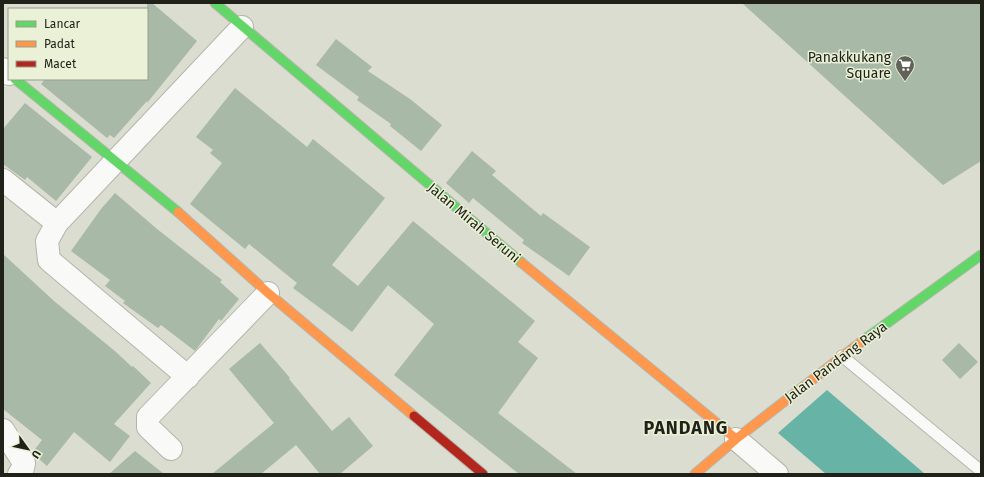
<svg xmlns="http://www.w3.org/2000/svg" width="984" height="477" viewBox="0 0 984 477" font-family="'Fira Sans',sans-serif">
	<rect width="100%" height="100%" fill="#daddd0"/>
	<path fill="#67b3a5" d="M827 390 925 474H826L778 433Z"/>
	<path fill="#a8b9a7" d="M147 3H152L197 41 147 103V101L114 138 110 135 107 138 41 84 45 79H147Z
		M742 3H981V161L943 185Z
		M336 39 372 67 368 71 410 99 442 125 421 151 390 126 391 124 357 100 359 97 316 65Z
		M235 88 307 147 313 139 385 198 332 265 358 286 413 221 535 321 518 342 538 358 498 413 577 474H519L394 375 434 324 388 285 352 332 293 288 297 283 249 244 245 249 190 204 222 163 210 153 213 150 196 137Z
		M25 103 92 157 56 201 27 177 25 180 3 164V129Z
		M472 151 496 171 492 175 541 216 543 213 590 247 569 276 522 243 524 240 473 198 469 203 446 183Z
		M115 193 157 229 222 280 220 282 239 299 221 321 219 319 195 351 161 325 158 328 123 303 125 301 105 286 110 280 71 251 101 209Z
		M3 254 54 301 116 352 132 367 133 366 151 383 114 424 130 436 110 462 74 432 47 466 32 453 42 440 3 409Z
		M260 343 290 378 289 379 332 431 349 417 373 446 340 474H320L296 445 261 474H212L274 423 229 369Z
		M959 343 978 362 960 379 942 360Z
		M135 451 164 474H109Z"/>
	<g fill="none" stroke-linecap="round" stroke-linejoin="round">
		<defs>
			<path id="lane" d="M842 356 981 471"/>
			<path id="street" d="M3 69 9 74
				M3 180 57 223
				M188 377 49 260 47 241 57 223 242 27
				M3 430 24 463 23 468 19 474
				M736 439 777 474
				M171 449 148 427V417L268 293"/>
			<path id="fast" d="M215 3 522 263
				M15 79 178 212
				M861 342 981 255"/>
			<path id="slow" d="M178 212 268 293 414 416
				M522 263 736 439
				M695 474 736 439 861 342"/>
			<path id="jam" d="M414 416 483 474"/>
		</defs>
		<use href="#lane" stroke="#b4b6ac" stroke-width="13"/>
		<use href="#street" stroke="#b4b6ac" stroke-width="24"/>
		<use href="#fast" stroke="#b4b6ac" stroke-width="11"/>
		<use href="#slow" stroke="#b4b6ac" stroke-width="11"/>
		<use href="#jam" stroke="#b4b6ac" stroke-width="11"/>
		<use href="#lane" stroke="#f9faf8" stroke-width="11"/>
		<use href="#street" stroke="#f9faf8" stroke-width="22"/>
		<use href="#fast" stroke="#63d668" stroke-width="9"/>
		<use href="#slow" stroke="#ff974d" stroke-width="9"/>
		<use href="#jam" stroke="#b3261e" stroke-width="9"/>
	</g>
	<defs>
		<symbol id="supermarket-pin" viewBox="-11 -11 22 30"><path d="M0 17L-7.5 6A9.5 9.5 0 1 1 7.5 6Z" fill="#616359" stroke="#eaf1d7"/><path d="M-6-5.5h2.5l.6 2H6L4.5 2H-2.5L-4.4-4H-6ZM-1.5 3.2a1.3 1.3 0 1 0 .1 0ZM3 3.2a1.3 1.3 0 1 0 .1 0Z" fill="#fff"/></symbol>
	</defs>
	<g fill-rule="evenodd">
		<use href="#supermarket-pin" x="894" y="54" width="22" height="30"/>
	</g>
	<g text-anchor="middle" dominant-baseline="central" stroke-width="3" stroke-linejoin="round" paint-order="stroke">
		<g font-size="14" fill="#202219" stroke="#eaf1d7" text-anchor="end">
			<text x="891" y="57">Panakkukang<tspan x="891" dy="16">Square</tspan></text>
		</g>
		<g font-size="14" fill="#202219" stroke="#eaf1d7">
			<text transform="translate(474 223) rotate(40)">Jalan Mirah Seruni</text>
			<text transform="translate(836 362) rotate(-37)">Jalan Pandang Raya</text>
		</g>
		<g font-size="18" font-weight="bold" letter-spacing="1" fill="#202219" stroke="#eaf1d7">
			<text x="686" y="428">PANDANG</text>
		</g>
	</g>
	<rect width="984" height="477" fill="none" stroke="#202219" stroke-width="8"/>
	<rect x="8" y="8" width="140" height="72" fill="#eaf1d7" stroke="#999e8b"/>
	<rect x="16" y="21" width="20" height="6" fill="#63d668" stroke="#999e8b"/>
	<text x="44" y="28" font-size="12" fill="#202219">Lancar</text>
	<rect x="16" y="41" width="20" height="6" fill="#ff974d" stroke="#999e8b"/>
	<text x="44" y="48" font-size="12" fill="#202219">Padat</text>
	<rect x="16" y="61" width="20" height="6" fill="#b3261e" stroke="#999e8b"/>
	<text x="44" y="68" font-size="12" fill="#202219">Macet</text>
	<g transform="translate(28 449) rotate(123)" stroke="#eaf1d7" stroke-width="3" paint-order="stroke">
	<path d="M0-3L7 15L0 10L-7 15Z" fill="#202219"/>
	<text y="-6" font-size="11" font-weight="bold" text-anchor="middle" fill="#202219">U</text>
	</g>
</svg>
